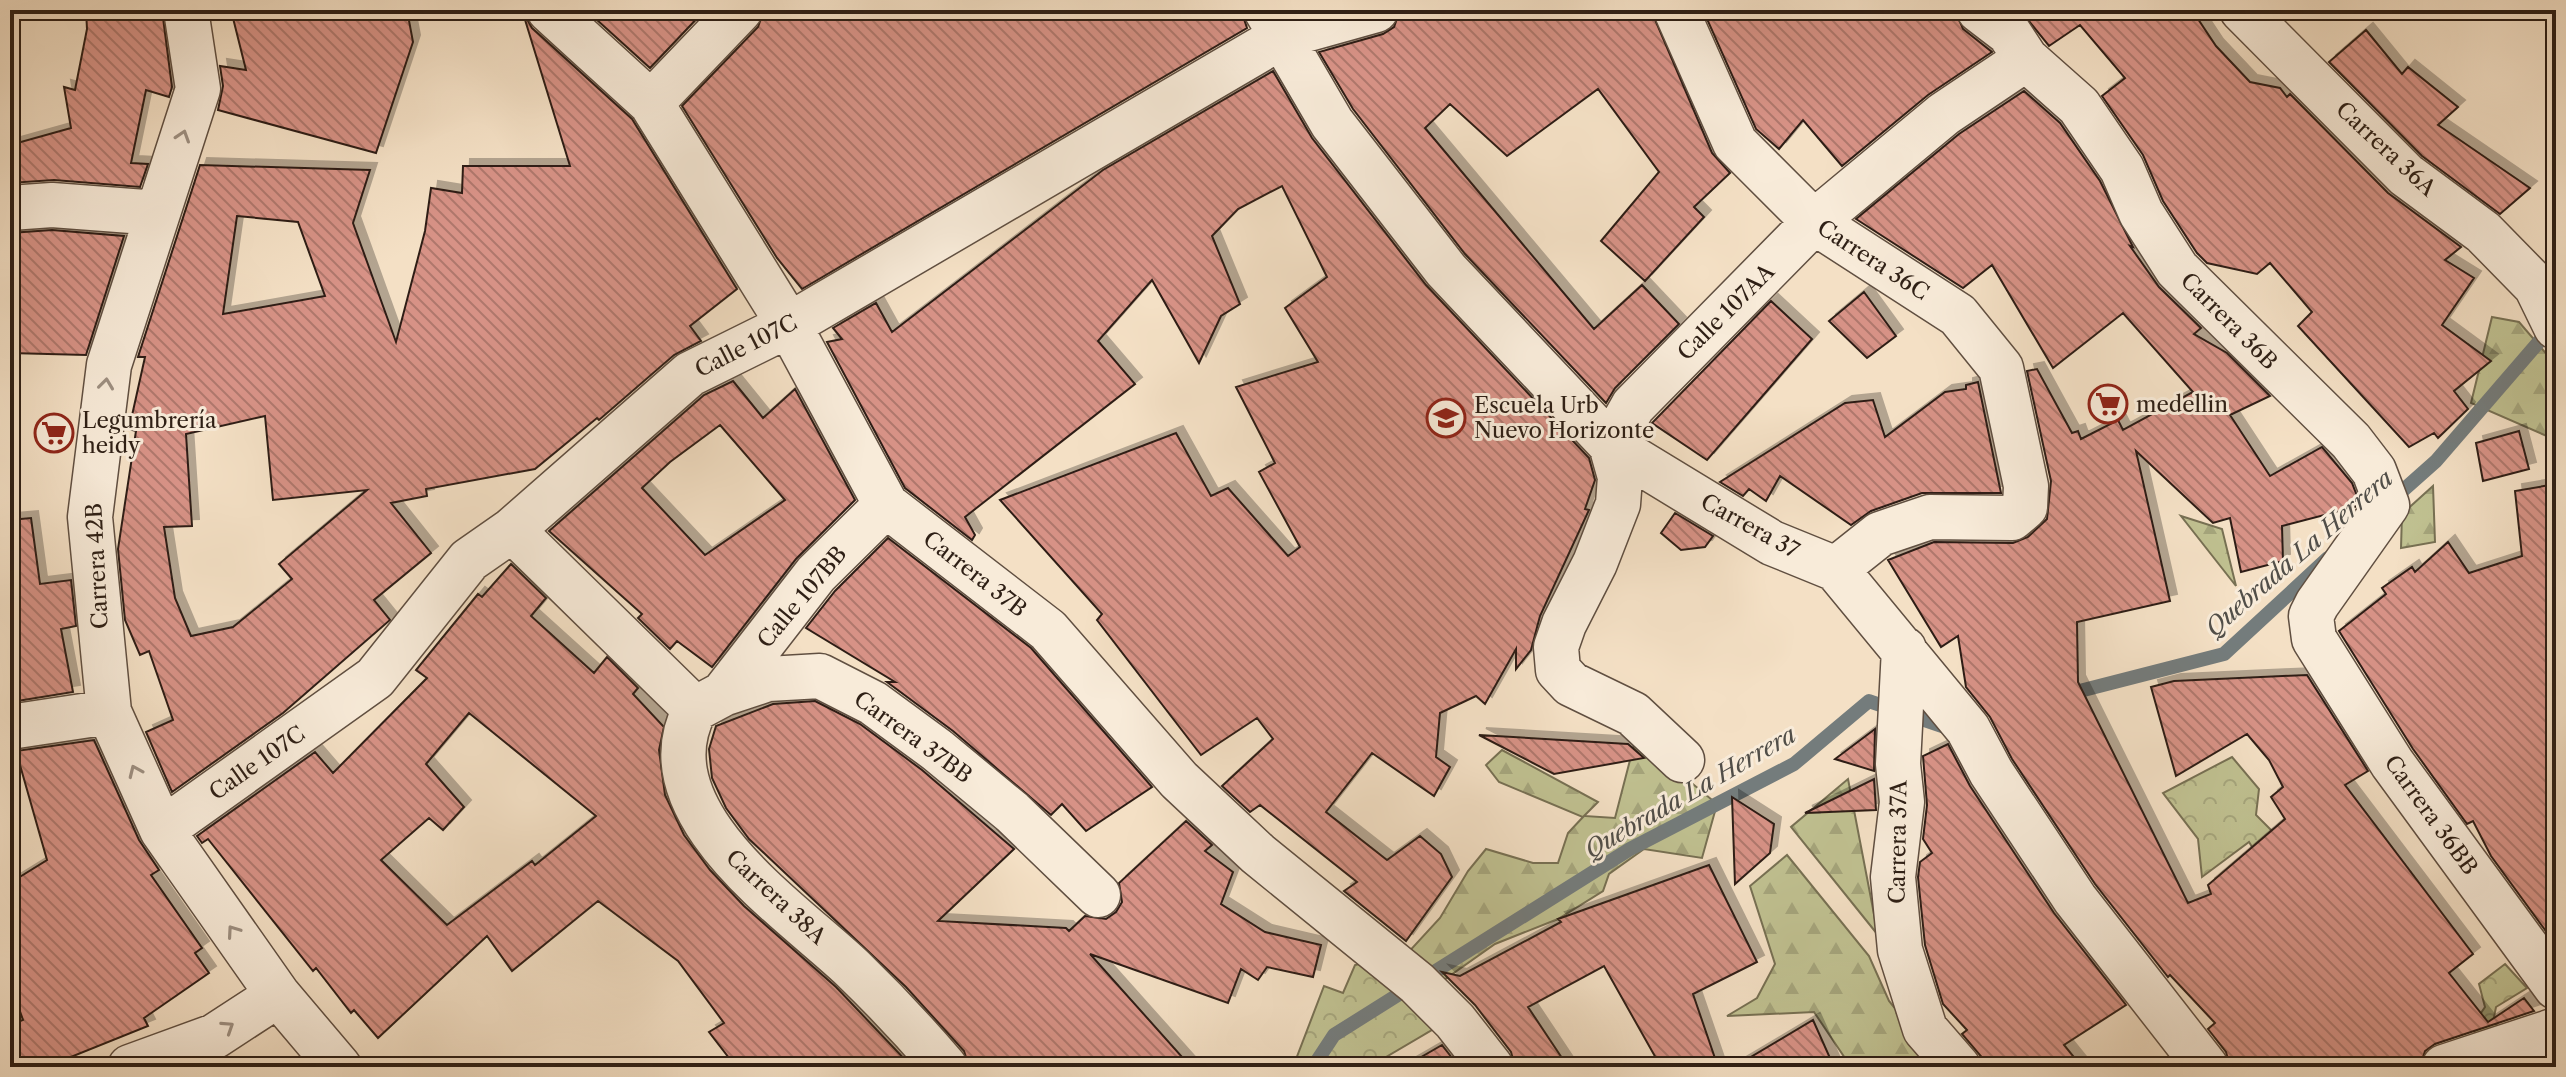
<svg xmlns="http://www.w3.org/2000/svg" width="2566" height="1077" viewBox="0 0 2566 1077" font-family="'Libre Caslon Text',serif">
	<defs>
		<pattern id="forest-firs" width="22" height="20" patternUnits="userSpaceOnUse" patternTransform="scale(2)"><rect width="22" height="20" fill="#c0c191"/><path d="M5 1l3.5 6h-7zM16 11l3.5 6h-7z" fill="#a5a57c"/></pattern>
		<pattern id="park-crowns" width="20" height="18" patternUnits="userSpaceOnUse" patternTransform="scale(2)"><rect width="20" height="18" fill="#c0c191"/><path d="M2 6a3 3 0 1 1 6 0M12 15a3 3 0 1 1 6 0" fill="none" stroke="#a5a57c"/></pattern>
		<pattern id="building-back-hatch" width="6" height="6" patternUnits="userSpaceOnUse" patternTransform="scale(2)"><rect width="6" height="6" fill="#d79286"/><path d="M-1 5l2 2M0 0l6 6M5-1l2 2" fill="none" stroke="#af776c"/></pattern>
		<filter id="shadow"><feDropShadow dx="7" dy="-7" stdDeviation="0" flood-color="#0004"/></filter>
	</defs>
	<rect width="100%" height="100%" fill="#f4e0c5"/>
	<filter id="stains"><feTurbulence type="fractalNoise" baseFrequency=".0025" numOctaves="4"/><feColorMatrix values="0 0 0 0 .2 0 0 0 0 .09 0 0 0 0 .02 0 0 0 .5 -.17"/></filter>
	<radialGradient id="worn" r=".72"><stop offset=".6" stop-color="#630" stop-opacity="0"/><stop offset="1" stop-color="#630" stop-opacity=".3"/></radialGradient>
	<path fill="url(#forest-firs)" stroke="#777053" stroke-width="2" d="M2492 317 2519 322 2555 364 2556 440 2471 403Z
		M2433 486 2435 542 2401 548 2402 514Z
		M2181 516 2222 529 2236 586Z
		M1636 737 1717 804 1702 858 1644 849 1609 874 1603 891 1558 919 1495 944 1441 982 1404 957 1440 918 1468 871 1486 849 1533 863H1558L1568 833 1583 817 1499 782 1486 765 1502 750 1598 802 1584 816 1615 818Z
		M1848 779 1878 935 1791 827Z
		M1787 855 1869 956 1889 1001 1942 1067H1851L1814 1012 1727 1016 1757 998 1775 964 1750 886Z"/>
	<path fill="url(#park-crowns)" stroke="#777053" stroke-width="2" d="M2232 757 2259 789 2256 815 2275 834V884L2249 842 2202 877 2198 839 2163 793Z
		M1368 962 1442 1024 1369 1067H1293L1324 986 1343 993 1355 965Z
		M2505 964 2527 988 2496 1007 2493 1022 2503 1030 2475 1040 2474 1023 2485 1007 2479 984Z"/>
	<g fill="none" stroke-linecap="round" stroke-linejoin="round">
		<path stroke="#747c7c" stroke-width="14" d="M2391 501 2436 461 2550 329
			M2064 695 2224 654 2328 558
			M1313 1067 1334 1035 1630 849 1794 764 1869 701 1954 730"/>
	</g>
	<path fill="url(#building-back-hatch)" stroke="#2e1f15" stroke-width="2" fill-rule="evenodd" filter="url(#shadow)" d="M86 10H162L172 87 169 97 146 90 131 163 148 164 140 187 54 180 10 183V145L71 128 64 87 75 90 87 29Z
		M231 10H407L413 42 376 153 218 110 223 86 220 66 246 70Z
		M522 10 532 28 632 119 737 289 690 326 701 341 674 355 599 420 597 418 535 469 426 489 427 496 391 503 431 553 374 600 390 620 283 713 172 792 146 732 173 720 149 651 140 655 125 620 118 549 136 431 129 429 145 357H138L200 165 370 170 353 223 396 342 425 231 431 188 462 193 463 166H570ZM237 216 298 222 325 296 223 314ZM265 416 273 500 367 490 279 564 292 579 233 627 191 636 175 598 164 527 192 526 186 434Z
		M586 10H705L650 68Z
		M764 10H1241L1247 28 802 289 777 258 682 106 758 27Z
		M1400 10H1651L1712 153 1730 173 1694 207 1704 217 1645 281 1601 241 1659 172 1598 89 1507 156 1450 104 1425 128 1594 329 1642 285 1679 324 1615 388 1606 403 1465 254 1353 109 1319 52 1383 34 1394 27Z
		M1703 10H1955L1963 29 1992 52 1928 95 1842 166 1803 120 1779 149 1756 129Z
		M2020 10H2192L2216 46 2250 82 2280 88 2287 97 2290 94 2388 193 2461 247 2445 260 2474 278 2442 325 2491 361 2454 391 2468 409 2438 438 2434 433 2409 447 2298 326 2312 312 2270 263 2257 274 2207 263 2197 253 2163 201 2143 155 2102 96 2125 78 2080 25 2049 46Z
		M2366 30 2402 74 2408 67 2458 107 2438 125 2530 188 2500 214 2422 156 2329 62Z
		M1273 71 1312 138 1426 285 1589 458 1595 480 1585 509 1589 510 1540 616 1531 650 1516 669V649L1485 704 1476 696 1440 713 1436 757 1450 767 1434 796 1372 753 1326 812 1387 860 1420 836 1441 854 1452 877 1406 941 1344 891 1357 882 1260 805 1250 812 1222 786 1273 739 1257 718 1201 755 1097 620 1102 614 1000 500 1176 433 1211 496 1228 488 1288 556 1300 547 1259 472 1275 463 1236 387 1318 362 1285 308 1327 277 1282 186 1238 209 1212 236 1240 304 1221 316 1199 363 1152 280 1098 341 1135 384 965 517 975 535 972 540 905 488 827 342 842 339 833 328 876 303 892 332 1103 170Z
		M2024 91 2060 123 2100 181 2133 247 2130 246 2159 287 2201 328 2194 334 2227 353 2270 396 2230 415 2270 476 2322 447 2352 483 2357 496 2355 507 2282 526 2283 561 2241 572 2230 518 2213 523 2136 451 2170 601 2077 622 2078 682 2188 903 2211 894 2208 885 2285 819 2271 797 2283 787 2269 760 2247 734 2176 776 2151 687 2174 681 2307 675 2368 771 2345 785 2473 954 2449 973 2488 1022 2524 998 2534 1011 2435 1044 2425 1051 2420 1067H2230L2226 1052 2208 1029 2215 1023 2170 975 2168 977 2095 884 2012 759 1990 717 1966 687 1958 636 1941 647 1888 560 1934 542 2013 543 2028 537 2047 519 2051 481 2027 371 2037 369 2072 433 2078 431 2081 439 2118 420 2123 430 2193 392 2123 313 2053 368 1992 265 1963 288 1856 219 1959 134Z
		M52 230 124 236 86 355 10 353V233Z
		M1864 292 1896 336 1867 358 1829 321Z
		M1771 301 1812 339 1707 460 1652 423Z
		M733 381 763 418 795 389 855 500 796 559 712 667 677 641 670 649 638 618 642 614 549 531 704 395ZM720 425 785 500 705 555 642 488 670 462Z
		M1978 382 2001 493H1922L1871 511 1851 525 1780 476 1766 501 1749 489 1743 496 1720 482 1845 403 1873 400 1885 437 1945 392 1966 389V385Z
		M2519 431 2529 469 2483 481 2476 443Z
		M2556 484V945L2491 856 2473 821 2467 824 2413 749 2339 631 2386 594 2382 588 2412 567 2415 572 2448 542 2469 573 2522 556 2515 491Z
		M1675 513 1713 536 1705 547 1681 550 1661 533Z
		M31 518 40 584 71 580 76 626 61 629 73 692 11 702 10 520Z
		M888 538 1031 648 1152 787 1086 831 1062 804 1051 815 953 731 887 682H895L806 628 835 591Z
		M511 564 546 598 531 616 594 673 607 657 638 688 633 694 664 727 659 750 665 795 684 835 710 870 744 906 836 987 912 1067H736L709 1032 724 1023 678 961 598 901 512 971 487 936 378 1038 354 1010 351 1013 316 968 313 971 208 839 202 843 197 836 315 752 333 773 427 678 416 670 478 594 482 597ZM469 713 596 816 535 865 532 861 447 925 381 860 429 818 443 830 464 807 426 764Z
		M815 701 860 724 922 770 1014 849 938 921 1066 928 1069 931 1085 916 1106 919 1116 912 1122 902 1119 883 1186 821 1212 845 1205 851 1233 872 1221 904 1265 932 1321 945 1313 977 1267 967 1258 980 1241 969 1228 1003 1090 954 1191 1067H969L964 1051 906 987 749 839 726 808 712 778 709 749 716 726 773 704Z
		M1875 729 1874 771 1835 759Z
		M1479 735 1628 744 1644 758 1554 774Z
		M94 740 139 840 159 870 151 875 202 948 195 953 209 973 144 1018 148 1026 46 1067H10V1025L23 1020 10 983V883L47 860 16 751Z
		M1948 744 1970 786 2054 913 2126 1005 2064 1045 2082 1067H1990L1962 1034 1967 1030 1943 1004 1925 945 1918 877 1920 862 1932 853 1923 839 1927 805 1923 756Z
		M1874 779 1876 810 1805 813Z
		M1732 797 1774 824 1770 853 1735 884Z
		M1709 865 1757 962 1693 994 1718 1067H1661L1604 966 1528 1007 1568 1067H1515L1511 1052 1475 1005 1442 972 1460 976 1561 922 1558 919Z
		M1813 1020 1834 1067H1734Z
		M1442 1045 1459 1067H1404Z"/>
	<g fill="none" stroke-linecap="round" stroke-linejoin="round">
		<defs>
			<path id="minor" d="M186 10 198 89 109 365 90 517 109 712 162 830 278 995 339 1067
				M549 10 651 103 789 325 886 505 1048 630 1179 780 1258 854 1417 983 1455 1021 1491 1067
				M1266 10 1332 123 1446 270 1611 445 1772 543 1836 569 1968 729 1991 772 2075 899 2206 1067
				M1676 10 1735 143 1814 222 1958 315 2001 368 2026 486 2025 507 2012 518 1930 517 1880 534 1836 569
				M1979 10 2009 33 2026 59 2079 106 2122 169 2141 213 2177 269 2351 441 2374 471 2387 505 2317 604 2311 616 2314 639 2392 763 2556 987
				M2242 10 2406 175 2483 232 2536 286 2556 327
				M651 103 740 10
				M10 208 52 205 158 213
				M512 530 695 709
				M1904 649 1898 764 1902 802 1893 877 1900 950 1925 1029 1958 1067
				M723 694 816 574 886 505
				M695 709 723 694 768 679 820 676 873 703 937 750 1012 812 1098 895
				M695 709C641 812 790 909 853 969 885 1000 916 1033 945 1067
				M10 727 109 712
				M1682 760 1633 714 1571 684 1558 670 1556 647 1564 624 1595 563 1618 504 1620 477 1611 445 1633 406 1814 222 1944 114 2026 59
				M162 830 375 678 469 560 512 530 690 374 789 325 1283 36 1376 10
				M130 1067 215 1036 278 995
				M2444 1067 2556 1030"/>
		</defs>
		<use href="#minor" stroke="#604f41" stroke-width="47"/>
		<use href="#minor" stroke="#f8ebd9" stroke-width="44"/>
	</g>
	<defs><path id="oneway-chevron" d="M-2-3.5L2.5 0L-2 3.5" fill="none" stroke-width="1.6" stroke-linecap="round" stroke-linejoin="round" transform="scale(2)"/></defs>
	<g stroke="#9d8f81">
		<use href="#oneway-chevron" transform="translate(183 136) rotate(-72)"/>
		<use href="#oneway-chevron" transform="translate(106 384) rotate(-83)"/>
		<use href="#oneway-chevron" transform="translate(135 771) rotate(-114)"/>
		<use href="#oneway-chevron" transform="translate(233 931) rotate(-125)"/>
		<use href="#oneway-chevron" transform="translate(228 1027) rotate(-33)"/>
	</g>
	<defs>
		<symbol id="supermarket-ring" viewBox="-11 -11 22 22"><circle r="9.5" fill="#f8ebd9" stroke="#8f2418" stroke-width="1.5"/><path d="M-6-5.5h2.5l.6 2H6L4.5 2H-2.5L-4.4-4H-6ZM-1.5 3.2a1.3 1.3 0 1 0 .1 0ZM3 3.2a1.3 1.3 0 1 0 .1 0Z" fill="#8f2418"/></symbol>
		<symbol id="school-ring" viewBox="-11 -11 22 22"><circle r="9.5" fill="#f8ebd9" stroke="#8f2418" stroke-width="1.5"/><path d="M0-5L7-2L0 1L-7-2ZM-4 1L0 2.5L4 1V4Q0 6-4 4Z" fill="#8f2418"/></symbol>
	</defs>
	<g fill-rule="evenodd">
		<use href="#supermarket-ring" x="2086" y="382" width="44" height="44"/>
		<use href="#school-ring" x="1424" y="396" width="44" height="44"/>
		<use href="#supermarket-ring" x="32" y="411" width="44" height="44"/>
	</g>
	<g text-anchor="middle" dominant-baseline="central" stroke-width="6" stroke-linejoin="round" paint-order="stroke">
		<g font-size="22" fill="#2e1f15" stroke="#f8ebd9">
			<text transform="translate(2386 149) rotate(43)">Carrera 36A</text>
			<text transform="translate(1873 260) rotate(33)">Carrera 36C</text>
			<text transform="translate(1726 312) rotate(-45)">Calle 107AA</text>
			<text transform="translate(2229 321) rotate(45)">Carrera 36B</text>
			<text transform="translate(746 346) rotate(-27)">Calle 107C</text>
			<text transform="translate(1750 526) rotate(29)">Carrera 37</text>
			<text transform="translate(97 566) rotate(-93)">Carrera 42B</text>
			<text transform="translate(975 574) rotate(38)">Carrera 37B</text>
			<text transform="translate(802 597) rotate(-50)">Calle 107BB</text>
			<text transform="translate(913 737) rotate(36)">Carrera 37BB</text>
			<text transform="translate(257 763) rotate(-35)">Calle 107C</text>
			<text transform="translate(2431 815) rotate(54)">Carrera 36BB</text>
			<text transform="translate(1898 842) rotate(-89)">Carrera 37A</text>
			<text transform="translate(776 897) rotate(43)">Carrera 38A</text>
		</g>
		<g font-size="22" fill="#2e1f15" stroke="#f8ebd9" text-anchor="start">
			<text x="2136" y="404">medellin</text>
			<text x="1474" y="405">Escuela Urb<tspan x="1474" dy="25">Nuevo Horizonte</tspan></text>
			<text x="82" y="420">Legumbrería<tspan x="82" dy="25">heidy</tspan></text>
		</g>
		<g font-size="24" font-style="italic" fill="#514e48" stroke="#f8ebd9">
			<text transform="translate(2299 553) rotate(-41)">Quebrada La Herrera</text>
			<text transform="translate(1690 792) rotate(-30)">Quebrada La Herrera</text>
		</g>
	</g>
	<rect width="2566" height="1077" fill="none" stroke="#f4e0c5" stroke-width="40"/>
	<rect x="12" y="12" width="2542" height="1053" fill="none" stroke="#2e1f15" stroke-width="4"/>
	<rect x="20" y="20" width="2526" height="1037" fill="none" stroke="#2e1f15" stroke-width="2"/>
	<rect width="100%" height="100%" filter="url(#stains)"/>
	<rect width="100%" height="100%" fill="url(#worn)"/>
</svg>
